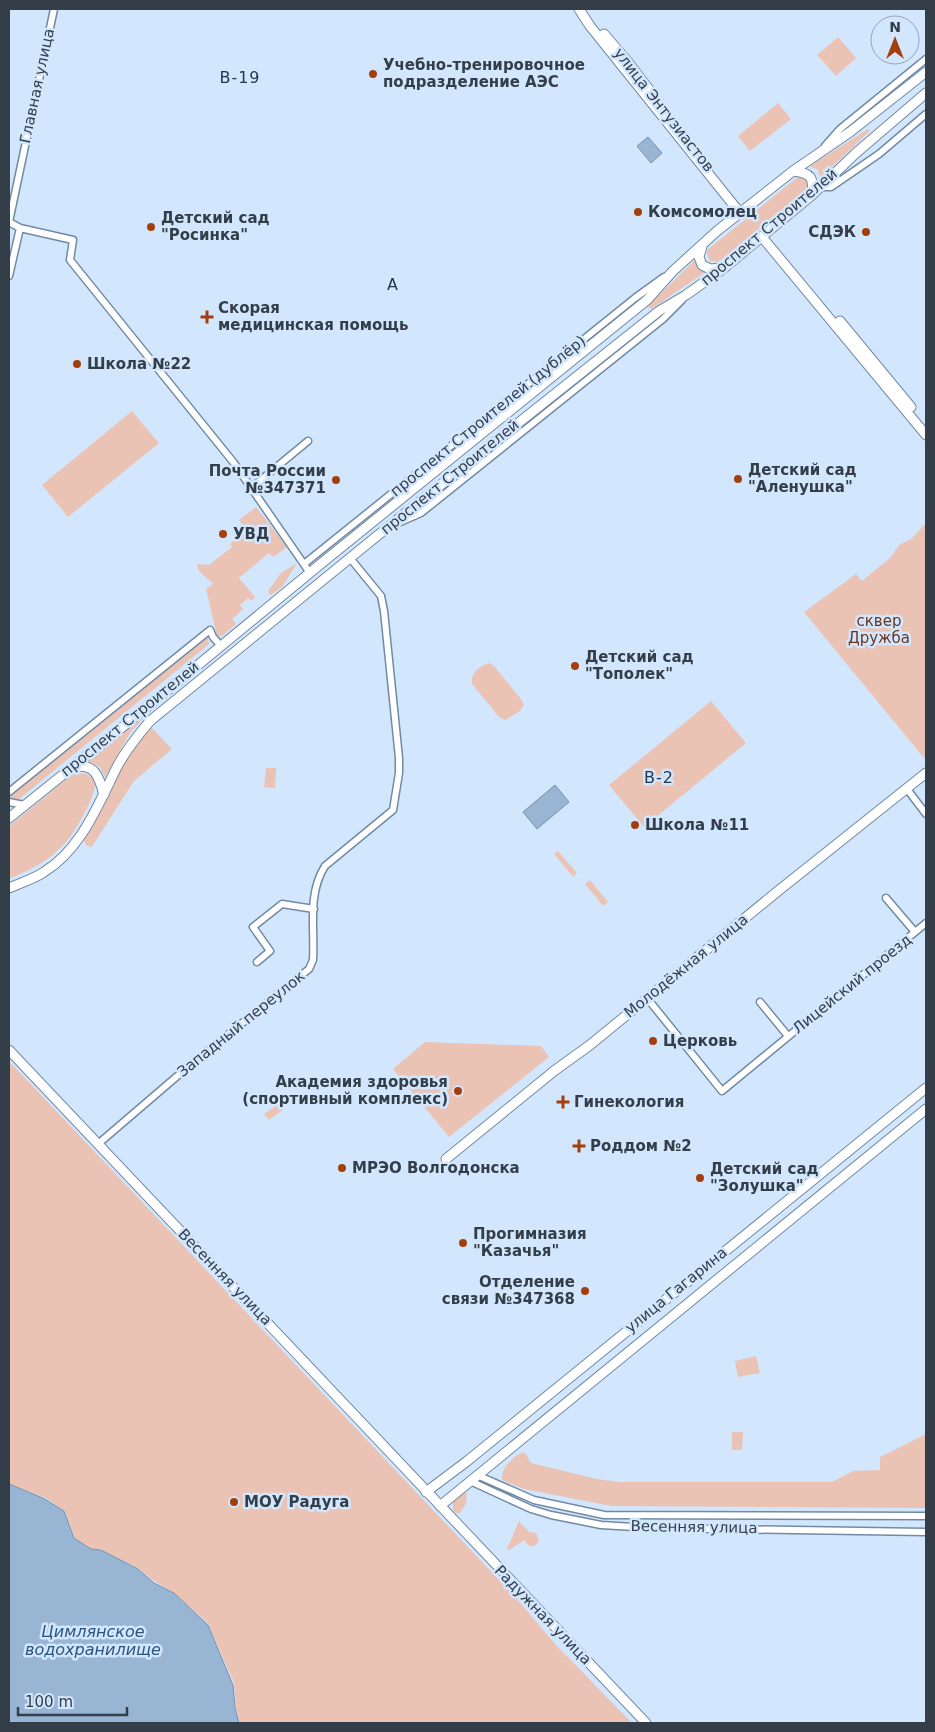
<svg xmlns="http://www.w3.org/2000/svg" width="935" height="1732" viewBox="0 0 935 1732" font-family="'DejaVu Sans',sans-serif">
	<rect width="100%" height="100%" fill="#d2e7fe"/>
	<path fill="#eac3b4" d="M838 37 856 58 836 76 817 55Z
		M778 103 791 119 750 151 738 136Z
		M868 129 870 131 820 178 818 170 810 166Z
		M799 176H802L808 180V190L718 262 710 261 707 254V250Z
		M696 259 707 271 651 309 648 306Z
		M132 411 159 443 68 517 42 485Z
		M256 507 287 547 273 557 269 553 239 578 255 597 251 601 248 598 240 605 243 609 232 619 236 624 222 636H217L206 589 213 584 199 571 197 564 209 565 232 547 230 544 246 530 239 520Z
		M926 523V757L924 758 804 612 856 574 862 581 891 557 899 545 911 539Z
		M297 563 282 587 271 595 269 594 268 591 281 573Z
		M207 636 209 643 208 645 19 799H9V794Z
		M489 663 494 666 521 699 524 705 520 711 505 720 499 717 472 684C470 673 480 666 489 663Z
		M711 701 746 743 644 827 609 785Z
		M140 717 143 719 130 733 105 777 100 767 86 760Z
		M151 727 172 749 134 781 93 845 91 847 87 846 84 841V837L101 810 135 743Z
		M266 768H276L275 788 264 787Z
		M74 773C108 771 92 799 83 816 76 828 69 841 58 850 44 864 27 871 9 879V826Z
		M558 851 577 873 573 877 554 854Z
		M590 880 608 902 603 906 585 884Z
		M425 1042 541 1046 549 1057 449 1137 393 1069Z
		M9 1061 518 1600 556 1645 632 1723H240L236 1706 234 1683 208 1623 173 1592 154 1581 138 1568 100 1549H91L75 1538 65 1511 44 1497 9 1484Z
		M280 1103 284 1109 269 1120 264 1114Z
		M756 1356 760 1373 738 1377 735 1361Z
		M732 1432H743L742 1450H732Z
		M926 1434V1508L611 1506 524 1489 502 1480C501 1467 513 1457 523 1452L526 1454 530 1462 535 1464 597 1479 620 1482H832L853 1471 880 1470V1457Z
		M464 1492 467 1494 466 1504 460 1513H456L453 1511V1500Z
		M519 1521 529 1532 536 1533 539 1540 535 1546C529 1547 527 1545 525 1540L509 1550 507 1549Z"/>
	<path fill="#99b5d4" stroke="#7b91aa" d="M648 137 662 153 651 163 637 146Z
		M555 785 569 802 537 829 523 812Z
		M9 1484 43 1498 64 1511 74 1538 91 1549 101 1550 138 1569 154 1583 174 1593 208 1625 233 1685 235 1707 239 1723H9Z"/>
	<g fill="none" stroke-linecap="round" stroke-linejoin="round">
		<defs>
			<path id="street" d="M825 146 840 129 926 59
				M819 187H831L879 154 926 114
				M9 222 20 228 73 240 70 260 234 463 310 573
				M9 222 54 9
				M9 276 20 228
				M251 488 308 441
				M396 524 421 513 663 319 682 300
				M304 564 635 298 664 277
				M907 789 926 814
				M9 792 210 630 213 637 221 646
				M9 802 24 805
				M886 898 915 932
				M257 962 270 951 253 927 282 904 314 909
				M647 998 722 1091 926 923
				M760 1002 788 1036
				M98 1144 189 1066 309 969 313 960C315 929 307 894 325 866L393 810 399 773V758L384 611 381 596 350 558
				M477 1475 534 1500 604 1515 926 1516
				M470 1481 531 1509 551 1515 601 1525 651 1528 926 1532"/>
			<path id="secondary" d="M579 9 590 26 740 213
				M604 34 628 62 654 96
				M793 171C811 173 814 177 812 195
				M762 237 926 435
				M702 246 699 257 702 265 710 269 723 268
				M840 321 911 407
				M73 767C95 763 99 776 104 795
				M9 818 141 712 323 562 647 300 673 271 717 231 793 171 850 132 926 72
				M9 888C20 883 34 879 44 872 82 849 99 802 118 765 127 749 138 735 150 721L388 527 659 311 686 295 724 268 812 195 856 153 926 93
				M9 1050 646 1723
				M446 1159 554 1071 590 1045 778 891 926 773
				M426 1492 466 1462 926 1088
				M440 1506 926 1109"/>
		</defs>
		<use href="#street" stroke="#728aa4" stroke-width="9"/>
		<use href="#secondary" stroke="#728aa4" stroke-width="11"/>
		<use href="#street" stroke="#fff" stroke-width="6"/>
		<use href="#secondary" stroke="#fff" stroke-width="9"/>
	</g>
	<g fill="#a33f0d" stroke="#d2e7fe" stroke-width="2">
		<circle cx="373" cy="74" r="5"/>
		<circle cx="638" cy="212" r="5"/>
		<circle cx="151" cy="227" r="5"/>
		<circle cx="866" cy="232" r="5"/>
		<path d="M204.5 309.5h5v5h5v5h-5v5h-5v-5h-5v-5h5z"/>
		<circle cx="77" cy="364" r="5"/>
		<circle cx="738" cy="479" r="5"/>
		<circle cx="336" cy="480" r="5"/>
		<circle cx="223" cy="534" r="5"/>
		<circle cx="575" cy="666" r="5"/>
		<circle cx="635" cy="825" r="5"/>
		<circle cx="653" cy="1041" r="5"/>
		<circle cx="458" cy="1091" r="5"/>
		<path d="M560.5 1094.5h5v5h5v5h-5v5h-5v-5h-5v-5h5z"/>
		<path d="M576.5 1138.5h5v5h5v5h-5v5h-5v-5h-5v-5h5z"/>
		<circle cx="342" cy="1168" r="5"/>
		<circle cx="700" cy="1178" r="5"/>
		<circle cx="463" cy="1243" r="5"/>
		<circle cx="585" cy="1291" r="5"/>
		<circle cx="234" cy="1502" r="5"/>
	</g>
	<g text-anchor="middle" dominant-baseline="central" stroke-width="5" stroke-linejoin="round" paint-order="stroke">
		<g font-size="15" font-weight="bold" fill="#343e49" stroke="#d2e7fe" text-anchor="start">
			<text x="383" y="65">Учебно-тренировочное<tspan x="383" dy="17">подразделение АЭС</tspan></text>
			<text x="648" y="212">Комсомолец</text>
			<text x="161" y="218">Детский сад<tspan x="161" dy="17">"Росинка"</tspan></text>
			<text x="856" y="232" text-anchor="end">СДЭК</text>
			<text x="218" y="308">Скорая<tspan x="218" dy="17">медицинская помощь</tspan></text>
			<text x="87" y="364">Школа №22</text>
			<text x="748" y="470">Детский сад<tspan x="748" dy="17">"Аленушка"</tspan></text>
			<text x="326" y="471" text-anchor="end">Почта России<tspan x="326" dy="17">№347371</tspan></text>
			<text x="233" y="534">УВД</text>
			<text x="585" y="657">Детский сад<tspan x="585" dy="17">"Тополек"</tspan></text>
			<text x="645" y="825">Школа №11</text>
			<text x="663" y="1041">Церковь</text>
			<text x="448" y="1082" text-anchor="end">Академия здоровья<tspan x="448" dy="17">(спортивный комплекс)</tspan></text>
			<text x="574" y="1102">Гинекология</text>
			<text x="590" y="1146">Роддом №2</text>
			<text x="352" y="1168">МРЭО Волгодонска</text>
			<text x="710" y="1169">Детский сад<tspan x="710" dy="17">"Золушка"</tspan></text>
			<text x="473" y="1234">Прогимназия<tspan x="473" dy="17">"Казачья"</tspan></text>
			<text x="575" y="1282" text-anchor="end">Отделение<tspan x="575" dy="17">связи №347368</tspan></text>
			<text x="244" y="1502">МОУ Радуга</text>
		</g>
		<g font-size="15" fill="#343e49" stroke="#d2e7fe">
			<text transform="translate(37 86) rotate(-78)">Главная улица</text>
			<text transform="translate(664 110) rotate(52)">улица Энтузиастов</text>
			<text transform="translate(769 227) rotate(-40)">проспект Строителей</text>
			<text transform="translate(488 416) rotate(-39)">проспект Строителей (дублёр)</text>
			<text transform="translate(450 477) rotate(-39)">проспект Строителей</text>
			<text transform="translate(130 719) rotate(-39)">проспект Строителей</text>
			<text transform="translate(686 966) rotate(-39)">Молодёжная улица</text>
			<text transform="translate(852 984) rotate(-39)">Лицейский проезд</text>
			<text transform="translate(241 1024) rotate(-39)">Западный переулок</text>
			<text transform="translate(225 1277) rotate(46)">Весенняя улица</text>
			<text transform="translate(676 1290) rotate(-39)">улица Гагарина</text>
			<text transform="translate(694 1527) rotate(1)">Весенняя улица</text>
			<text transform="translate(543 1615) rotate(46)">Радужная улица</text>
		</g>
		<g font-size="15" fill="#6b351f" stroke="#d2e7fe">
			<text x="879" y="621">сквер<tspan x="879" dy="17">Дружба</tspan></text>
		</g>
		<g font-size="16" letter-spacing="1" fill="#23384e" stroke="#d2e7fe">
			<text x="240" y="77">В-19</text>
			<text x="393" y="284">А</text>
			<text x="659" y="777">В-2</text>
		</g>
		<g font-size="16" font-style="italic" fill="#2b547e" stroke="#d2e7fe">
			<text x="93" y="1631">Цимлянское<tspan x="93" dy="18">водохранилище</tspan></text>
		</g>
	</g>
	<rect width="935" height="1732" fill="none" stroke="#343e49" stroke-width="20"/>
	<g transform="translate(895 40)"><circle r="24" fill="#d2e7fe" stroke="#93a3b6"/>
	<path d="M0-4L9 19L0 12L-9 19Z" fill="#a33f0d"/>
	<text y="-8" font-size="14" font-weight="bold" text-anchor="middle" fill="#343e49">N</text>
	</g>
	<path d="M18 1707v8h109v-8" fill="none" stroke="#343e49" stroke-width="2.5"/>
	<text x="25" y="1707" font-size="15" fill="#343e49" stroke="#d2e7fe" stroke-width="4" paint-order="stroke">100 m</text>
</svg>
